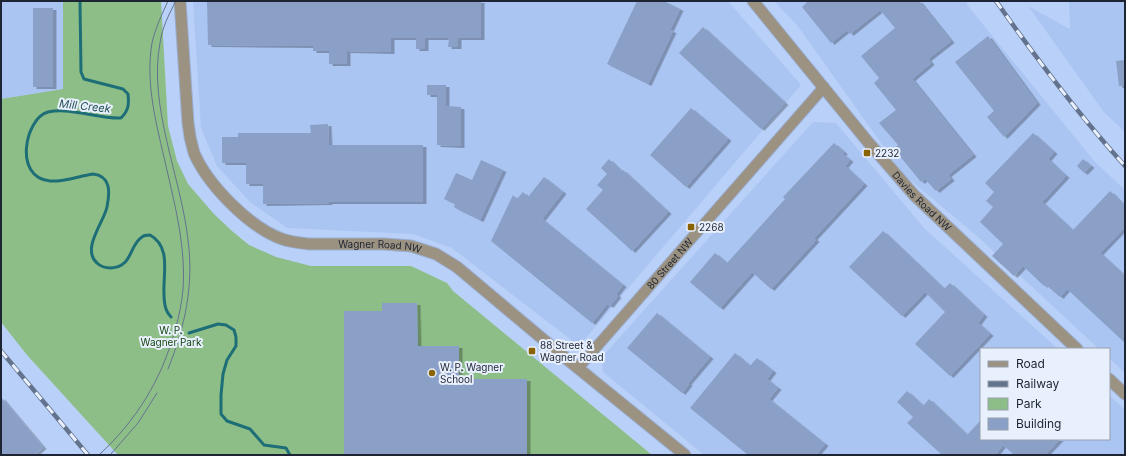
<svg xmlns="http://www.w3.org/2000/svg" width="1126" height="456" viewBox="0 0 1126 456" font-family="Inter,sans-serif">
	<defs>
		<filter id="shadow"><feDropShadow dx="3.5" dy="2" stdDeviation="0" flood-color="#0004"/></filter>
	</defs>
	<rect width="100%" height="100%" fill="#b9d0f8"/>
	<path fill="#abc5f3" d="M1 1H63V89L1 99Z
		M193 1H728L801 85 579 346 452 248 413 234 287 228 250 202 217 166 201 128Z
		M774 1H966L968 6 1095 162 1125 190V373L1109 358V349H1099L977 236 903 174 797 25Z
		M1069 1H1125V132L1103 111 1028 6 1070 29Z
		M813 122 836 123 924 228 1058 349H981V439H1109V395L1125 410V455H704L603 372 602 357Z"/>
	<path fill="#8ebe87" d="M63 1H161L168 126 177 161 188 184 214 214 232 231 249 245 276 257 311 266H411L447 283 453 291 652 455H118L27 355 1 322V99L63 89Z"/>
	<g fill="none" stroke-linecap="round" stroke-linejoin="round">
		<path stroke="#1e6e78" stroke-width="3" d="M80 1 81 72 84 79 123 89 128 94C129 104 129 110 121 118 98 119 71 107 48 112 25 118 13 178 50 181 64 182 79 176 93 174 111 176 110 192 107 207 104 222 81 249 97 263 101 267 106 268 111 268 133 267 129 245 142 237 144 235 147 235 150 235 176 249 158 286 166 309 167 312 169 315 171 317
			M189 333 218 324 226 325 234 330 236 337V346L227 360 223 374 221 395V414L227 421 250 429 264 445 286 448 290 455"/>
	</g>
	<path fill="#8aa0c6" filter="url(#shadow)" d="M207 1H481V38H458V47H448L449 38H425V49H416V38H391V52L347 51V64H329V51H313V46L208 45Z
		M637 1H664L680 9 670 30 673 31 648 84 607 64Z
		M808 1H919L951 41 928 59 931 63 912 79 973 155 948 175 951 179 936 191 925 179 921 182 894 149 898 145 879 123 896 110 874 83 879 78 861 56 895 28 880 10 850 34 847 30 831 43 802 7Z
		M33 8H53V87H33Z
		M703 27 785 103 761 129 679 53Z
		M988 36 1037 103 1004 137 987 117 994 111 955 62Z
		M1125 60V86H1119L1116 61Z
		M427 85H446V106L461 107V146L437 145V95H427Z
		M691 108 728 139 686 187 650 155Z
		M328 124 329 145H423V202H329V203L263 204V184H246V163H222V137H238V133H311L310 125Z
		M1033 133 1054 152 1048 159 1066 176 1042 202 1069 227 1073 230 1110 191 1125 206V227L1100 253 1125 276V343L1067 289 1060 297 1045 284 1044 286 1023 266 1014 276 992 256 1003 244 980 222 993 207 986 201 994 192 985 183Z
		M834 143 844 152 843 154 850 160 845 166 864 184 814 238 816 240 771 289 752 272 720 308 690 282 715 253 727 263 785 199 783 197Z
		M609 159 621 171 623 170 668 212 632 251 586 209 603 190 597 185 607 174 601 168Z
		M1083 159 1091 166 1084 173 1077 166Z
		M481 160 503 170 480 220 459 210 454 207 455 204 444 199 456 173 472 180Z
		M544 177 563 192 542 219 623 285 616 294 618 296 610 306 607 304 592 323 491 241 513 195 517 199 523 192 528 197Z
		M883 231 944 289 950 283 984 315 978 323 990 334 950 376 915 344 945 312 925 292 902 316 849 267Z
		M382 303H417L418 346H459V379H527V455H344V311H382Z
		M657 313 710 357 688 383 689 384 682 393 627 348Z
		M735 353 750 366 757 358 773 371 767 379 778 388 769 399 825 444 816 455H748L690 408Z
		M907 391 923 406 929 399 967 435 981 420V439H1060L1045 455H1014L1003 445 995 455H942L907 423 913 417 897 402Z
		M1 397 43 447 34 455H1Z"/>
	<g fill="none" stroke-linecap="round" stroke-linejoin="round">
		<defs>
			<g id="minor">
				<path id="s1" d="M578 368 824 87"/>
			</g>
			<g id="tertiary">
				<path id="s2" d="M180 1 188 123C189 133 191 143 194 153 208 185 249 227 282 239 290 242 300 243 309 244H384L411 246 436 254 457 267 557 351 685 455"/>
				<path id="s3" d="M753 1 868 142 914 195 1077 349"/>
				<path d="M1109 379 1125 394"/>
			</g>
		</defs>
		<use href="#minor" stroke="#9aaed1" stroke-width="12"/>
		<use href="#tertiary" stroke="#9aaed1" stroke-width="13"/>
		<use href="#minor" stroke="#9c9281" stroke-width="10"/>
		<use href="#tertiary" stroke="#9c9281" stroke-width="11"/>
		<path stroke="#64738d" stroke-width="1" d="M168 369C185 327 194 285 188 240 181 177 148 106 160 43 162 28 169 14 176 1
			M99 455C136 421 162 379 175 330 179 317 182 302 183 289 186 248 175 205 166 166 157 126 145 85 152 43 155 29 162 14 168 1
			M110 455 138 423 157 393"/>
		<defs>
			<path id="rail" d="M996 1C1036 58 1078 114 1125 166
				M1 351 88 455"/>
		</defs>
		<use href="#rail" stroke="#64738d" stroke-width="4.5"/>
		<use href="#rail" stroke="#e9f0fd" stroke-width="3" stroke-dasharray="9" stroke-linecap="butt"/>
	</g>
	<g fill="#8a6302" stroke="#e9f0fd" stroke-width="1.5">
		<rect x="863" y="149" width="8" height="8" rx="2"/>
		<rect x="687" y="223" width="8" height="8" rx="2"/>
		<rect x="528" y="347" width="8" height="8" rx="2"/>
		<circle cx="432" cy="373" r="4"/>
	</g>
	<g text-anchor="middle" dominant-baseline="central" stroke-width="4" stroke-linejoin="round" paint-order="stroke">
		<g font-size="10" fill="#1d2534" stroke="#e9f0fd" text-anchor="start">
			<text x="875" y="153">2232</text>
			<text x="699" y="227">2268</text>
			<text x="540" y="345">88 Street &amp;<tspan x="540" dy="12">Wagner Road</tspan></text>
			<text x="440" y="367">W. P. Wagner<tspan x="440" dy="12">School</tspan></text>
		</g>
		<g font-size="10" fill="#1d2534" stroke="#e9f0fd">
			<text stroke="none"><textPath href="#s3" startOffset="262">Davies Road NW</textPath></text>
			<text stroke="none"><textPath href="#s2" startOffset="377">Wagner Road NW</textPath></text>
			<text stroke="none"><textPath href="#s1" startOffset="139">80 Street NW</textPath></text>
		</g>
		<g font-size="10" fill="#154610" stroke="#e9f0fd">
			<text x="171" y="330">W. P.<tspan x="171" dy="12">Wagner Park</tspan></text>
		</g>
		<g font-size="11" font-style="italic" fill="#255256" stroke="#e9f0fd">
			<text transform="translate(85 106) rotate(6)">Mill Creek</text>
		</g>
	</g>
	<rect width="1126" height="456" fill="none" stroke="#1d2534" stroke-width="4"/>
	<rect x="980" y="348" width="130" height="92" fill="#e9f0fd" stroke="#979fad"/>
	<rect x="988" y="361" width="20" height="6" fill="#9c9281" stroke="#979fad"/>
	<text x="1016" y="368" font-size="12" fill="#1d2534">Road</text>
	<rect x="988" y="381" width="20" height="6" fill="#64738d" stroke="#979fad"/>
	<text x="1016" y="388" font-size="12" fill="#1d2534">Railway</text>
	<rect x="988" y="398" width="20" height="12" fill="#8ebe87" stroke="#979fad"/>
	<text x="1016" y="408" font-size="12" fill="#1d2534">Park</text>
	<rect x="988" y="418" width="20" height="12" fill="#8aa0c6" stroke="#979fad"/>
	<text x="1016" y="428" font-size="12" fill="#1d2534">Building</text>
</svg>
